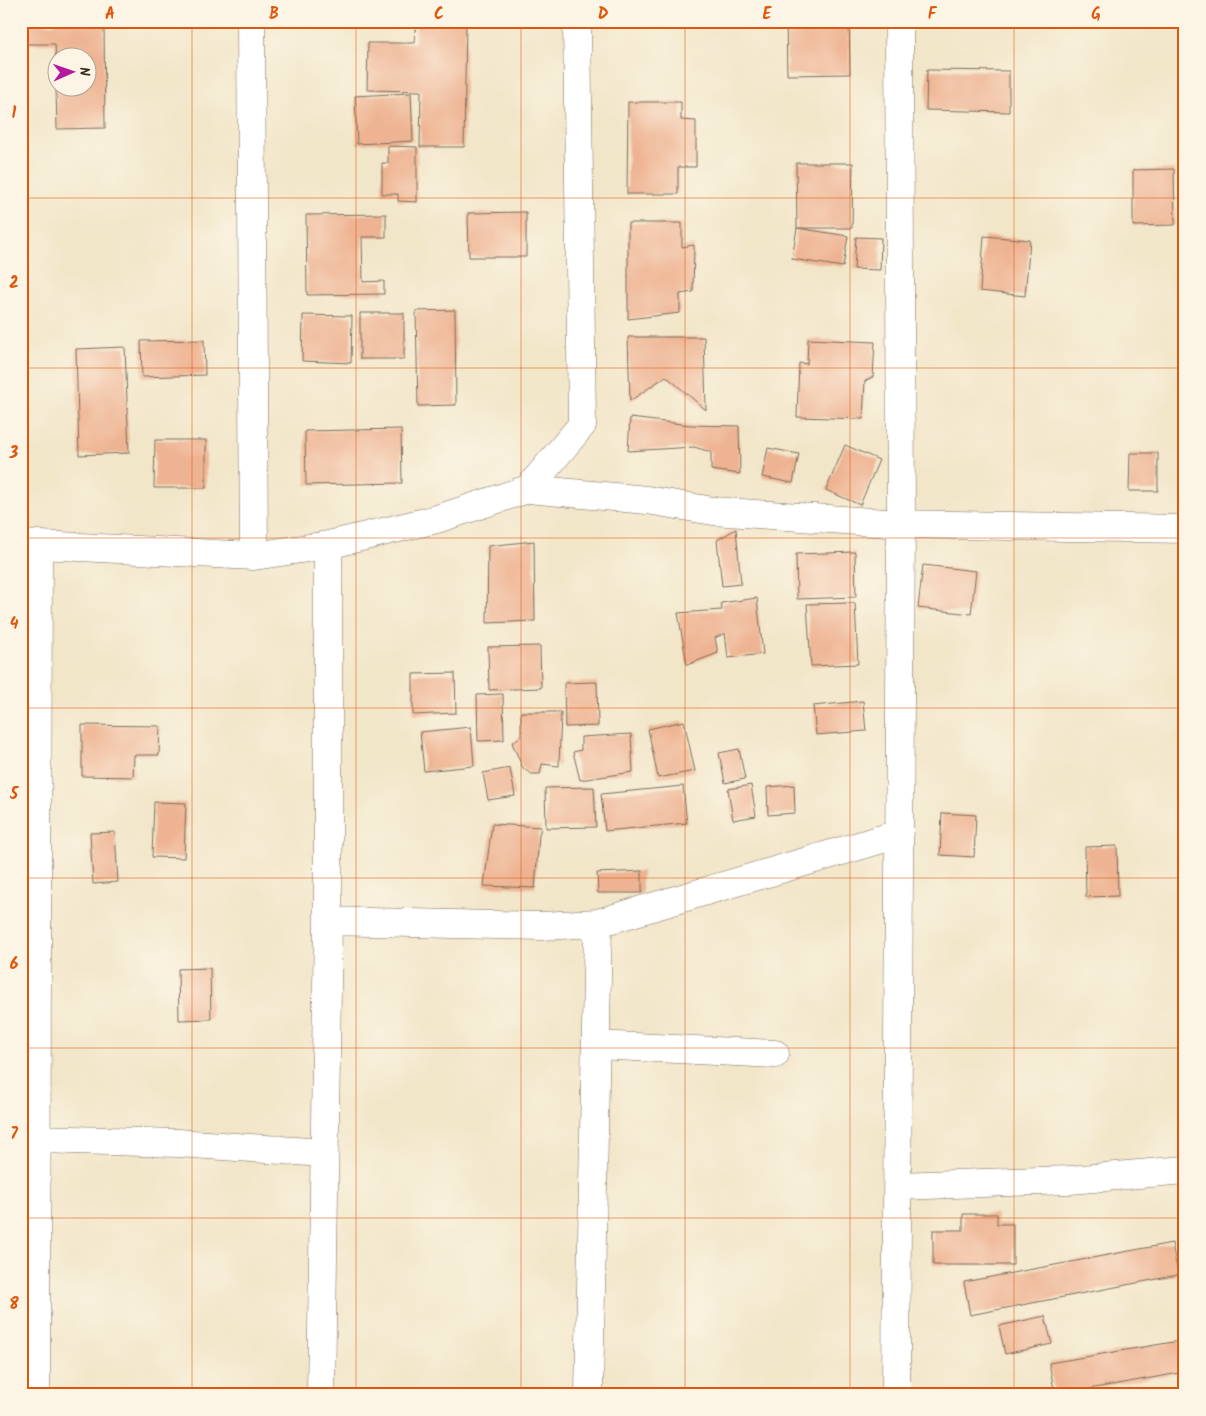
<svg xmlns="http://www.w3.org/2000/svg" width="1206" height="1416" viewBox="0 0 1206 1416" font-family="Kalam,sans-serif">
	<rect width="100%" height="100%" fill="#fcf5e5"/>
	<filter id="ink" filterUnits="userSpaceOnUse"><feTurbulence type="fractalNoise" baseFrequency=".02" numOctaves="2"/><feDisplacementMap in="SourceGraphic" scale="10" xChannelSelector="R" yChannelSelector="G"/><feConvolveMatrix kernelMatrix="1 2 1 2 8 2 1 2 1" color-interpolation-filters="sRGB"/></filter>
	<filter id="wash" filterUnits="userSpaceOnUse"><feTurbulence type="fractalNoise" baseFrequency=".0096" numOctaves="4" result="noise"/><feDisplacementMap in="SourceGraphic" scale="20" xChannelSelector="R" yChannelSelector="G"/><feGaussianBlur stdDeviation="1.12" result="paint"/><feColorMatrix in="noise" values="0 0 0 0 0 0 0 0 0 0 0 0 0 0 0 0 0 1.4 0 .05"/><feComposite in="paint" operator="in"/></filter>
	<g filter="url(#wash)">
		<rect width="100%" height="100%" fill="#f2e6c9"/>
		<g id="blocks">
			<path fill="#eeb392" d="M55 21H104L105 128 57 129 56 88H88V58H58L56 63 55 44H21V24H55Z
				M416 21H466L464 147H420L421 91 367 90 368 43H415Z
				M786 21H849L850 74 787 75Z
				M1138 21H1182V24L1138 23Z
				M927 70 1009 71V112L926 110Z
				M411 93 413 141 357 144 355 96Z
				M628 102H681V120L696 121V167H678V194H627Z
				M388 146 417 147V202L398 201V194H382V163H388Z
				M796 163H853L852 228H797L848 236 843 267 792 259 797 228Z
				M1174 169 1175 225 1133 226V170Z
				M526 212V257H469L468 213Z
				M386 214V237H362L363 282 384 281V294L307 295 306 215Z
				M628 223H682V247L694 245 693 292 680 294V313L628 319Z
				M984 236 1030 240 1025 296 980 291Z
				M856 237 881 238 880 270 854 269Z
				M455 310 456 405 418 406 416 311Z
				M360 313H404V359H360Z
				M303 315 352 316 351 363 302 361Z
				M628 337H704L706 410 666 376 630 401Z
				M808 339 875 342 873 377 865 381 863 419 797 417 799 363 807 364Z
				M204 340 205 375 142 377 141 341Z
				M125 347 129 453 79 455 76 349Z
				M630 418 690 425 739 426 740 474 711 470V452L694 447 628 451Z
				M401 429 402 483 306 485 305 431Z
				M155 440H206V488H154Z
				M845 445 879 460 860 505 826 490Z
				M768 448 799 454 793 483 762 477Z
				M1130 453H1158V491H1129Z
				M736 529 741 584 722 586 717 540Z
				M534 541 535 621 487 623 488 546Z
				M855 552 856 597 797 599 796 554Z
				M923 565 976 571 971 614 918 608Z
				M757 598 763 654 728 658 725 633 715 638 718 653 687 665 678 613 722 610 721 603Z
				M855 603 858 664 811 666 807 604Z
				M540 646 541 688 489 690 488 647Z
				M455 673 456 713 413 715V674Z
				M597 682 598 726 565 727 564 683Z
				M503 694 504 740 478 741 477 695Z
				M863 701 866 731 816 735 813 706Z
				M521 712H561L559 766 542 764 540 774H531L523 768 512 743 521 736Z
				M684 721 695 771 658 778 648 729Z
				M82 725 160 726 159 755H134L133 777 82 776Z
				M471 727 474 766 424 771 420 732Z
				M631 734 633 772 580 780 573 752 581 750V737Z
				M739 749 745 779 725 783 719 753Z
				M510 768 515 796 488 800 483 773Z
				M751 785 756 816 733 820 728 789Z
				M794 785 795 813 768 815 767 787Z
				M683 786 687 823 605 831 601 794Z
				M594 787 596 827 546 828 545 788Z
				M154 802 186 803 184 858 152 857Z
				M942 813 976 815 974 857 940 855Z
				M492 824 541 827 539 835 535 888 484 886Z
				M115 832 118 882 93 884 90 833Z
				M1117 846 1118 896 1086 897 1085 847Z
				M642 871V893H598L597 873Z
				M210 968 211 1019 179 1020 178 969Z
				M963 1214H997V1224H1013V1265H933V1230H963Z
				M1172 1243 1178 1275 970 1315 964 1282Z
				M1045 1316 1052 1344 1005 1354 999 1326Z
				M1185 1340V1372L1055 1395 1049 1363Z"/>
		</g>
	</g>
	<g filter="url(#ink)">
		<use href="#blocks" fill-opacity="0" stroke="#7b6c5a" stroke-width="1"/>
		<g fill="none" stroke-linecap="round" stroke-linejoin="round">
			<defs>
				<path id="minor" d="M251 21 254 556
					M528 489 582 425 577 21
					M21 544 254 556 328 545 437 519 528 489 647 500 713 511 901 524 1185 529
					M328 921 541 926 598 923 899 834
					M596 1045 775 1054
					M38 1139 178 1143 324 1153
					M898 1186 1070 1180 1185 1170
					M36 1395 38 544
					M321 1395 328 921V545
					M589 1395 598 923
					M896 1395 901 524 899 21"/>
			</defs>
			<use href="#minor" stroke="#7b6c5a" stroke-width="29"/>
			<use href="#minor" stroke="#fff" stroke-width="28"/>
		</g>
	</g>
	<path fill="none" stroke="#df570d" stroke-width="1" stroke-opacity="0.55" d="M192 21V1395M356 21V1395M521 21V1395M685 21V1395M850 21V1395M1014 21V1395M21 198H1185M21 368H1185M21 538H1185M21 708H1185M21 878H1185M21 1048H1185M21 1218H1185"/>
	<rect width="1206" height="1416" fill="none" stroke="#fcf5e5" stroke-width="55"/>
	<g transform="translate(72 72) rotate(88)"><circle r="24" fill="#fcf5e5" stroke="#afa495"/>
	<path d="M0-4L9 19L0 12L-9 19Z" fill="#b5179e"/>
	<text y="-8" font-size="14" font-weight="bold" text-anchor="middle" fill="#3b2a1e">N</text>
	</g>
	<rect x="28" y="28" width="1150" height="1360" fill="none" stroke="#df570d" stroke-width="2"/>
	<g font-size="16" text-anchor="middle" font-weight="bold" fill="#df570d">
		<text x="110" y="19">A</text>
		<text x="274" y="19">B</text>
		<text x="439" y="19">C</text>
		<text x="603" y="19">D</text>
		<text x="767" y="19">E</text>
		<text x="932" y="19">F</text>
		<text x="1096" y="19">G</text>
		<text x="14" y="118">1</text>
		<text x="14" y="288">2</text>
		<text x="14" y="458">3</text>
		<text x="14" y="629">4</text>
		<text x="14" y="799">5</text>
		<text x="14" y="969">6</text>
		<text x="14" y="1139">7</text>
		<text x="14" y="1309">8</text>
	</g>
</svg>
